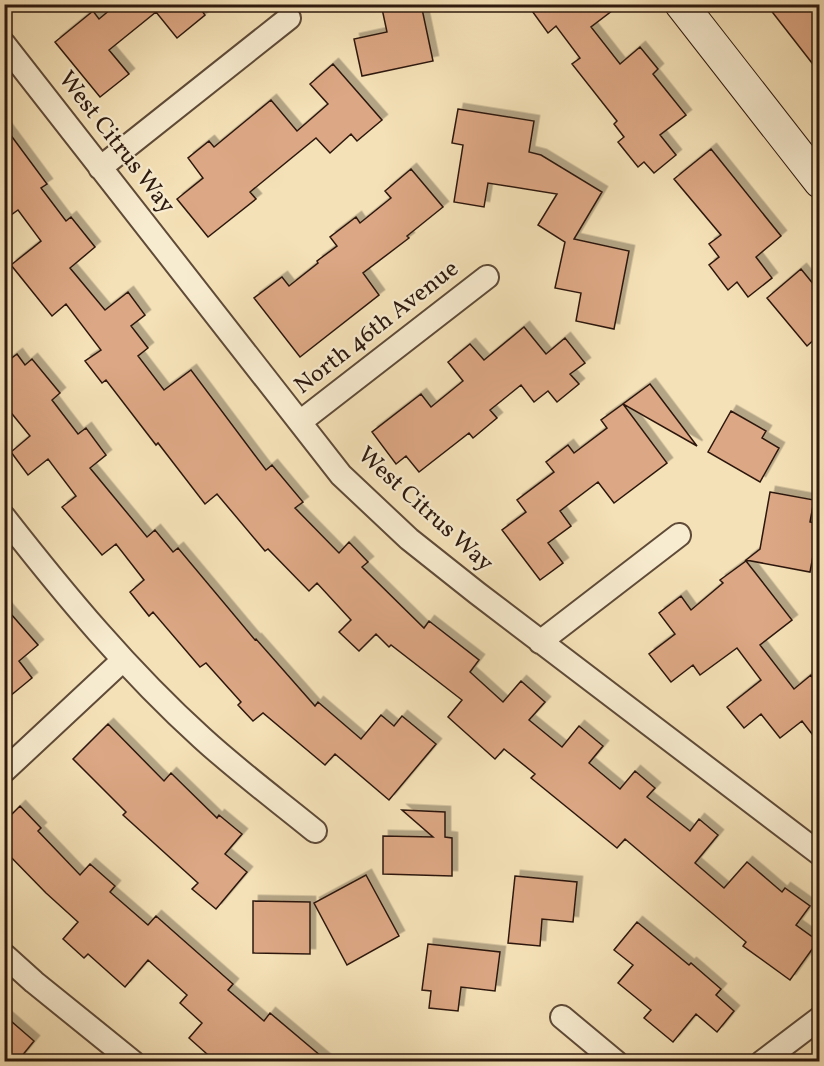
<svg xmlns="http://www.w3.org/2000/svg" width="824" height="1066" viewBox="0 0 824 1066" font-family="Vollkorn,serif">
	<defs>
		<filter id="shadow"><feDropShadow dx="5.5" dy="-5.5" stdDeviation="0" flood-color="#0004"/></filter>
	</defs>
	<rect width="100%" height="100%" fill="#f5e1b7"/>
	<filter id="stains"><feTurbulence type="fractalNoise" baseFrequency=".00333" numOctaves="4"/><feColorMatrix values="0 0 0 0 .2 0 0 0 0 .09 0 0 0 0 .02 0 0 0 .5 -.17"/></filter>
	<radialGradient id="worn" r=".72"><stop offset=".6" stop-color="#630" stop-opacity="0"/><stop offset="1" stop-color="#630" stop-opacity=".3"/></radialGradient>
	<path fill="#dca784" stroke="#2d190e" stroke-width="1.5" filter="url(#shadow)" d="M117 4H197L205 15 177 38 156 12 109 50 129 74 100 97 55 42 93 11 99 19Z
		M381 4H421L433 61 362 76 354 39 387 32Z
		M527 4H621L591 27 620 64 640 47 658 69 653 74 686 115 660 135 676 155 654 173 644 162 638 167 618 142 624 137 614 124 617 121 572 64 580 58 556 26 548 33Z
		M766 4H819V72Z
		M333 64 382 120 357 141 351 134 330 153 316 138 250 192 256 199 208 237 177 199 203 178 188 158 209 141 214 147 271 100 297 131 328 104 310 84Z
		M458 109 534 121 529 152 541 155 602 192 574 239 629 251 614 329 576 321 581 293 555 288 565 242 538 225 557 194 488 183 484 207 454 202 463 145 452 143Z
		M4 126 47 184 41 188 66 221 71 217 95 247 70 268 105 310 128 292 145 315 131 326 148 348 138 356 164 390 191 370 266 470 272 465 303 502 295 508 339 553 349 542 368 562 362 567 424 628 429 621 479 660 470 672 503 702 521 681 545 702 529 720 562 747 579 726 603 746 589 763 620 789 635 771 655 788 647 797 690 831 699 819 718 835 695 863 724 888 747 862 782 892 785 888 810 906 796 925 818 941 790 980 743 946 746 942 625 839 617 848 531 778 535 774 504 749 495 759 448 717 462 700 391 645 389 647 376 634 359 651 339 632 351 620 317 583 309 591 268 549 265 551 217 494 205 504 158 443 156 445 106 380 102 383 85 361 101 350 66 304 52 316 11 265 41 241 18 210 4 220Z
		M711 149 781 236 756 257 772 278 748 297 737 282 728 290 709 265 719 257 709 244 721 235 674 179Z
		M411 169 443 207 407 236 409 238 363 273 379 295 300 357 254 298 282 277 289 286 318 263 317 261 337 246 330 237 356 217 360 223 391 198 385 191Z
		M801 269 819 291V335L807 346 767 298Z
		M524 327 546 354 565 338 585 363 570 374 579 384 557 402 548 391 534 402 521 385 490 410 497 418 473 438 469 433 419 472 406 456 396 464 372 432 421 394 431 407 463 381 448 362 470 344 484 360Z
		M17 354 25 365 32 359 60 393 52 400 78 434 86 428 106 455 90 468 147 537 155 530 173 552 178 548 255 640 256 639 315 706 318 702 361 739 381 715 394 726 402 716 436 744 389 800 335 754 325 765 263 713 253 721 238 705 241 702 206 663 200 667 153 612 149 616 130 592 144 580 116 544 102 555 62 507 76 496 48 459 28 475 11 452 30 436 4 404V364Z
		M650 384 697 446 623 404Z
		M623 404 667 463 614 503 598 482 560 511 571 526 548 543 563 563 540 580 502 530 526 512 517 500 554 472 546 462 568 445 574 453 607 428 601 420Z
		M731 411 766 431 762 438 779 448 760 482 708 452Z
		M770 492 814 500 810 522 819 524 810 572 746 560 760 549Z
		M746 561 792 620 760 645 794 689 811 675 819 687V743L802 721 780 738 761 714 744 728 727 707 761 680 737 648 700 675 693 665 671 682 649 654 675 634 659 613 681 596 691 610 723 583 720 580Z
		M4 606 38 645 19 661 32 678 4 701Z
		M108 724 164 781 171 773 217 818 219 815 242 834 225 854 247 872 216 909 192 889 198 883 123 815 126 812 73 759Z
		M20 806 41 828 38 831 80 875 90 864 115 886 110 892 148 925 156 916 233 984 228 990 264 1021 270 1013 328 1062H216L189 1038 202 1023 180 1003 187 995 148 960 125 987 88 954 84 958 63 939 78 922 46 893 4 850V822Z
		M402 810 445 812V837L452 838V876L383 874V836L433 837Z
		M366 875 399 936 347 965 314 903Z
		M515 876 577 882 573 922 542 919 540 946 508 943Z
		M253 901 310 902V954L253 953Z
		M637 922 689 965 691 963 721 989 716 995 734 1011 717 1032 696 1014 673 1042 644 1018 651 1010 618 983 633 965 614 950Z
		M428 944 500 952 495 991 461 987 458 1011 429 1008 431 991 422 990Z
		M4 1015 34 1041 17 1062H4Z"/>
	<g fill="none" stroke-linecap="round" stroke-linejoin="round">
		<defs>
			<path id="street" d="M4 44 341 475 409 539 477 593 820 854
				M100 168 289 18
				M300 422 487 277
				M4 517C65 595 128 671 202 738 238 771 277 800 315 831
				M540 642 679 535
				M4 771 123 660
				M4 955 34 982 133 1062
				M562 1017 616 1062
				M762 1062 820 1018"/>
			<path id="secondary" d="M681 4 820 182"/>
		</defs>
		<use href="#street" stroke="#5f4b38" stroke-width="26"/>
		<use href="#secondary" stroke="#2d190e" stroke-width="34"/>
		<use href="#street" stroke="#f8ecd0" stroke-width="22"/>
		<use href="#secondary" stroke="#f8ecd0" stroke-width="32"/>
	</g>
	<g text-anchor="middle" dominant-baseline="central" stroke-width="4.5" stroke-linejoin="round" paint-order="stroke">
		<g font-size="24" fill="#2d190e" stroke="#f8ecd0">
			<text transform="translate(116 143) rotate(52)">West Citrus Way</text>
			<text transform="translate(377 328) rotate(-38)">North 46th Avenue</text>
			<text transform="translate(425 510) rotate(42)">West Citrus Way</text>
		</g>
	</g>
	<rect width="824" height="1066" fill="none" stroke="#f5e1b7" stroke-width="24"/>
	<rect x="6" y="6" width="812" height="1054" fill="none" stroke="#2d190e" stroke-width="3"/>
	<rect x="12" y="12" width="800" height="1042" fill="none" stroke="#2d190e" stroke-width="1.5"/>
	<rect width="100%" height="100%" filter="url(#stains)"/>
	<rect width="100%" height="100%" fill="url(#worn)"/>
</svg>
